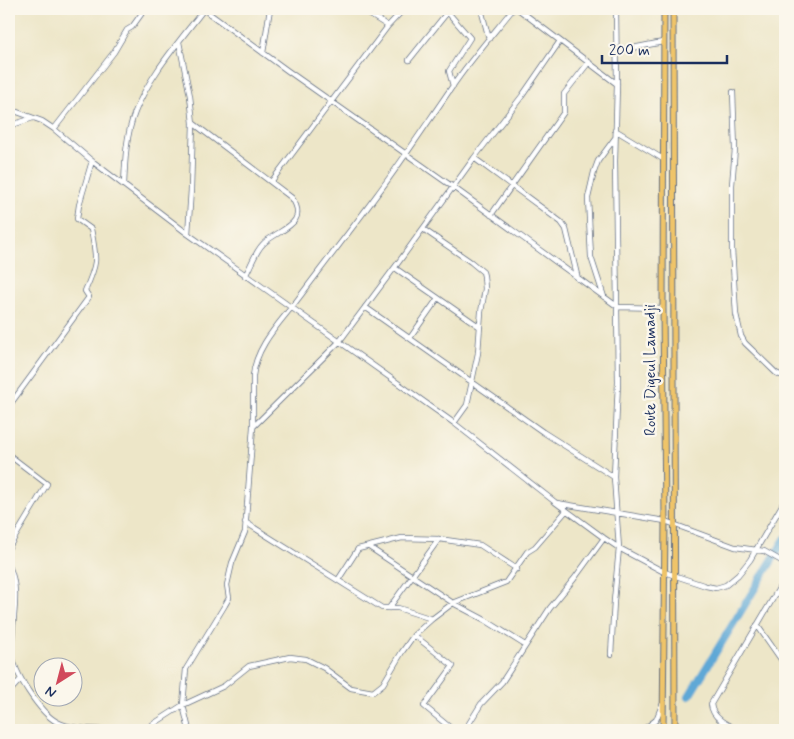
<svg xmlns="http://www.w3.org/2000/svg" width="794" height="739" viewBox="0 0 794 739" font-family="Mynerve,sans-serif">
	<rect width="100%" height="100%" fill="#fbf7ec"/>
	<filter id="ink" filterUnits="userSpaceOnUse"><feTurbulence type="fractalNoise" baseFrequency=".02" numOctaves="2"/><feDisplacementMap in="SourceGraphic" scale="10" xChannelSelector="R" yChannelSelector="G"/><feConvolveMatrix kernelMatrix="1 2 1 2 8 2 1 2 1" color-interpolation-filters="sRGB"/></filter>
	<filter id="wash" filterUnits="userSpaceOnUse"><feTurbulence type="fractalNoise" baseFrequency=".0096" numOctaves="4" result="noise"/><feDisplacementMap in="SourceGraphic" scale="20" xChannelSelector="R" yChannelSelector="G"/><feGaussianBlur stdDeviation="1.12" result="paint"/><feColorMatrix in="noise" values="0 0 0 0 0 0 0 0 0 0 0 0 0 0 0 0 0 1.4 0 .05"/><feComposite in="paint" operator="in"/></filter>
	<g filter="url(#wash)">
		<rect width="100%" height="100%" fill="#ede6c8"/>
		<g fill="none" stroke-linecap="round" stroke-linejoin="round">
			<path stroke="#5ea8d6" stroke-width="8" d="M689 696 785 539"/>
		</g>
	</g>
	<g filter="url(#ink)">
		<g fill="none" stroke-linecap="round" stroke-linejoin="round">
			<defs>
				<path id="minor" d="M203 9 288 71 453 187 618 307 663 308
					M361 9 388 26 404 9
					M445 9 470 38 449 71 453 86
					M481 9 489 39
					M518 9 617 84
					M785 9 784 76 785 79
					M179 42 190 96 193 123 191 189 188 234
					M617 51 663 42
					M263 53 270 9
					M409 60 450 9
					M733 92 735 149 732 185V249L736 314 741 336 745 343 776 373 780 375 785 373
					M9 109 42 121 54 129 92 161 188 234 454 423 555 502 604 538 619 548 664 572 706 586 716 588 726 585 738 575 750 560 785 500
					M193 123 292 198C310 225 278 229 263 244 255 252 251 266 245 276
					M9 126 33 118
					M54 129 114 52 127 30 132 27 145 9
					M615 130 663 159
					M474 158 561 222 566 229 578 279
					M271 182 388 26
					M124 185C125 160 126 135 135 112 150 74 180 41 204 9
					M491 215 564 112V94L589 62
					M423 229 471 262 483 272 484 276 485 289 481 312 478 353 467 405 454 423
					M395 268 480 327
					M604 297 591 257 588 198 594 172 598 161 615 138
					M365 307 543 432 614 477
					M410 338 438 298
					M9 406 89 297 85 291C98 262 97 260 91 229L77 219 79 205 92 161
					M253 427 339 342 398 263 474 158 522 96 560 41
					M9 455 47 484 9 547
					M557 503 665 521 735 547 764 551 785 563
					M245 522 382 608H398L432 619
					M369 547 453 603 485 620 525 645
					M9 566C22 593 10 625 12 653 13 672 40 713 57 722 70 729 88 729 102 730
					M338 580 358 549 402 538 439 539 480 545 517 569
					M389 608 439 539
					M757 625 785 665
					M414 635 453 666 424 706 453 730
					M611 655 614 601 619 548 614 477 618 382 615 161 617 84 616 9
					M9 692 21 679
					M144 730 183 705 224 686 249 666 290 657 306 659 324 668 351 688 373 692 383 684 402 652 414 635 432 619 453 603 506 582 527 552 535 547 566 511
					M189 730 183 705 186 669 225 605 229 598 227 585 232 563 245 532 253 427V376C256 345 281 322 298 299 324 264 351 230 376 196 403 160 427 123 452 87 471 59 493 34 513 9
					M465 730 481 704 502 682 550 608 574 579 604 538
					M643 730 656 720 662 705
					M738 730C727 725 712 718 711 704L785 578"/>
				<path id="major" d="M673 9 675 730
					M663 730 665 521 663 308 664 9"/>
			</defs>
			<use href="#minor" stroke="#646f83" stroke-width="6"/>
			<use href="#major" stroke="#646f83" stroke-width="7"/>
			<use href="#minor" stroke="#fff" stroke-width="4.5"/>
			<use href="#major" stroke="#efc469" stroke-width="5"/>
		</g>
	</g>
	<g text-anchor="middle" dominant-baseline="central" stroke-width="5" stroke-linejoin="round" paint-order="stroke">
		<g font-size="15" fill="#1b2f5e" stroke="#fbf7ec">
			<text transform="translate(651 370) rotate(-90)">Route Digeul Lamadji</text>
		</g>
	</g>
	<rect width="794" height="739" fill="none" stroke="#fbf7ec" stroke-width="30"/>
	<g transform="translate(58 682) rotate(216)"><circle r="24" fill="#fbf7ec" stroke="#a1a7b3"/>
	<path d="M0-4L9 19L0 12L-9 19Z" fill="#d1495b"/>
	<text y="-8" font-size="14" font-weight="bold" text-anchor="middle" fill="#1b2f5e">N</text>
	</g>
	<path d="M602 55v8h125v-8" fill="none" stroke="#1b2f5e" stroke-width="2.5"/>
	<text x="609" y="55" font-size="15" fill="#1b2f5e" stroke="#fbf7ec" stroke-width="4" paint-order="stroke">200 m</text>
</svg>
